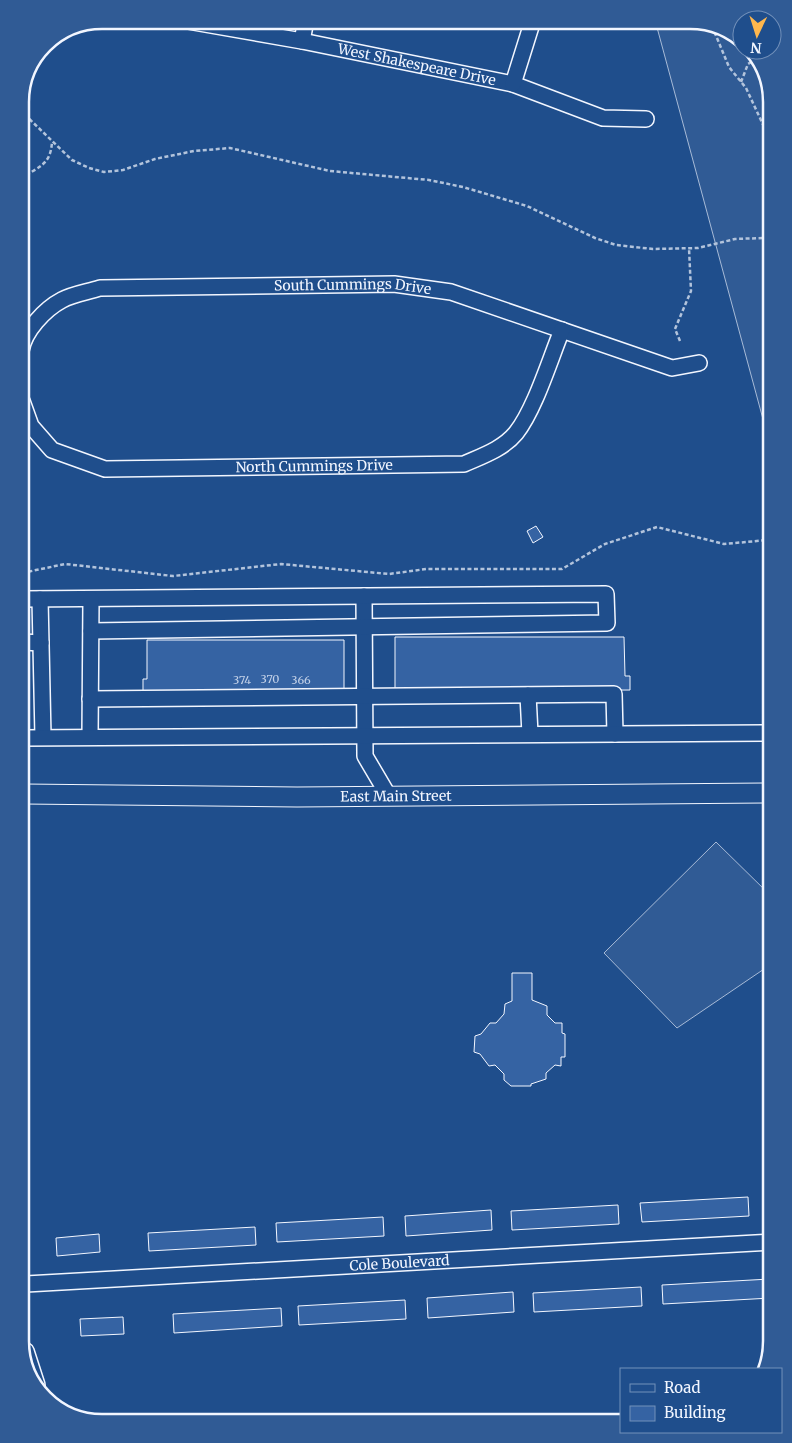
<svg xmlns="http://www.w3.org/2000/svg" width="792" height="1443" viewBox="0 0 792 1443" font-family="Merriweather,serif">
	<rect width="100%" height="100%" fill="#1f4e8c"/>
	<path fill="#305b95" stroke="#a8bbd7" d="M655 20H695L736 34 742 42V50H749L766 70 767 434Z
		M716 842 770 895V965L677 1028 604 953Z"/>
	<path fill="#3563a3" stroke="#f2f6ff" d="M536 526 543 537 533 543 527 531Z
		M395 637H624L625 676H630V690L395 691Z
		M147 640H344V693H143V679H147Z
		M512 973H532V1000L547 1006V1015L555 1023H562V1033L565 1034V1057H561V1066L555 1065 546 1073V1079L531 1084V1086H511L504 1080V1074L495 1065 489 1066 480 1054 474 1052 475 1036 481 1034 490 1023H496L504 1014 505 1004 512 1001Z
		M748 1197 749 1216 642 1222 640 1203Z
		M618 1205 619 1224 512 1230 511 1211Z
		M491 1210 492 1230 406 1236 405 1216Z
		M383 1217 384 1236 277 1242 276 1223Z
		M255 1227 256 1245 149 1251 148 1233Z
		M99 1234 100 1252 57 1256 56 1238Z
		M770 1279 771 1298 663 1304 662 1285Z
		M641 1287 642 1306 534 1312 533 1293Z
		M513 1292 514 1312 428 1318 427 1298Z
		M405 1300 406 1319 299 1325 298 1306Z
		M281 1308 282 1326 174 1333 173 1314Z
		M123 1317 124 1334 81 1336 80 1319Z"/>
	<g fill="none" stroke-linecap="round" stroke-linejoin="round">
		<defs>
			<g id="minor">
				<path id="s1" d="M182 20 302 41 513 84 603 118 646 119"/>
				<path d="M302 41 306 20"/>
				<path d="M513 84 533 20"/>
				<path id="s2" d="M21 351C24 331 45 309 62 300 73 294 88 292 100 288L394 284 451 292 672 368 699 363"/>
				<path id="s3" d="M22 401 31 426 52 450 105 469 464 464C482 456 503 449 516 433 535 409 550 359 562 330"/>
				<path d="M364 596 365 756 388 795"/>
				<path d="M23 599 606 594 607 623 91 631"/>
				<path d="M40 599 43 737"/>
				<path d="M23 642 41 643"/>
				<path d="M528 695 530 734"/>
				<path d="M90 699 614 694 615 734"/>
				<path d="M90 737 91 599"/>
				<path d="M23 738 769 733"/>
				<path id="s4" d="M26 1284 771 1242"/>
				<path d="M26 1351 37 1385"/>
			</g>
			<g id="major">
				<path id="s5" d="M24 794 297 797 769 793"/>
			</g>
		</defs>
		<use href="#minor" stroke="#f2f6ff" stroke-width="18"/>
		<use href="#major" stroke="#f2f6ff" stroke-width="21"/>
		<path stroke="#b3c4dc" stroke-width="2.5" stroke-dasharray="4 2.5" stroke-linecap="butt" d="M712 26 729 67 746 88 766 131
			M741 82 748 64 756 59
			M20 110 72 160 89 168 104 172 123 170 155 159 194 151 230 148 330 171 429 180 463 187 527 206 595 238 616 245 653 249 698 248 735 239 763 238
			M21 179C38 166 51 166 52 141
			M766 207 763 232 767 250
			M680 341 675 329 691 291 689 248
			M22 573 65 564 173 576 281 564 389 574 426 569H562L605 544 657 527 724 544 768 540"/>
		<use href="#minor" stroke="#1f4e8c" stroke-width="15"/>
		<use href="#major" stroke="#1f4e8c" stroke-width="19"/>
	</g>
	<g text-anchor="middle" dominant-baseline="central" stroke-width="4" stroke-linejoin="round" paint-order="stroke">
		<g font-size="11" fill="#c3d1e8">
			<text x="270" y="679">370</text>
			<text x="242" y="680">374</text>
			<text x="301" y="680">366</text>
		</g>
		<g font-size="14" fill="#f2f6ff" stroke="#1f4e8c">
			<text stroke="none"><textPath href="#s1" startOffset="239">West Shakespeare Drive</textPath></text>
			<text stroke="none"><textPath href="#s2" startOffset="360">South Cummings Drive</textPath></text>
			<text stroke="none"><textPath href="#s3" startOffset="324">North Cummings Drive</textPath></text>
			<text stroke="none"><textPath href="#s5" startOffset="372">East Main Street</textPath></text>
			<text stroke="none"><textPath href="#s4" startOffset="374">Cole Boulevard</textPath></text>
		</g>
	</g>
	<path d="M0 0H792V1443H0ZM102 29H690A73 73 0 0 1 763 102V1341A73 73 0 0 1 690 1414H102A73 73 0 0 1 29 1341V102A73 73 0 0 1 102 29Z" fill="#305b95" fill-rule="evenodd"/>
	<path fill="none" stroke="#f2f6ff" stroke-width="2.5" d="M102 29H690A73 73 0 0 1 763 102V1341A73 73 0 0 1 690 1414H102A73 73 0 0 1 29 1341V102A73 73 0 0 1 102 29Z"/>
	<rect x="620" y="1368" width="162" height="65" fill="#1f4e8c" stroke="#7391ba"/>
	<rect x="630" y="1384" width="25" height="8" fill="#1f4e8c" stroke="#7391ba"/>
	<text x="664" y="1393" font-size="15" fill="#f2f6ff">Road</text>
	<rect x="630" y="1406" width="25" height="15" fill="#3563a3" stroke="#7391ba"/>
	<text x="664" y="1418" font-size="15" fill="#f2f6ff">Building</text>
	<g transform="translate(757 35) rotate(184)"><circle r="24" fill="#1f4e8c" stroke="#7391ba"/>
	<path d="M0-4L9 19L0 12L-9 19Z" fill="#ffb74d"/>
	<text y="-8" font-size="14" font-weight="bold" text-anchor="middle" fill="#f2f6ff">N</text>
	</g>
</svg>
